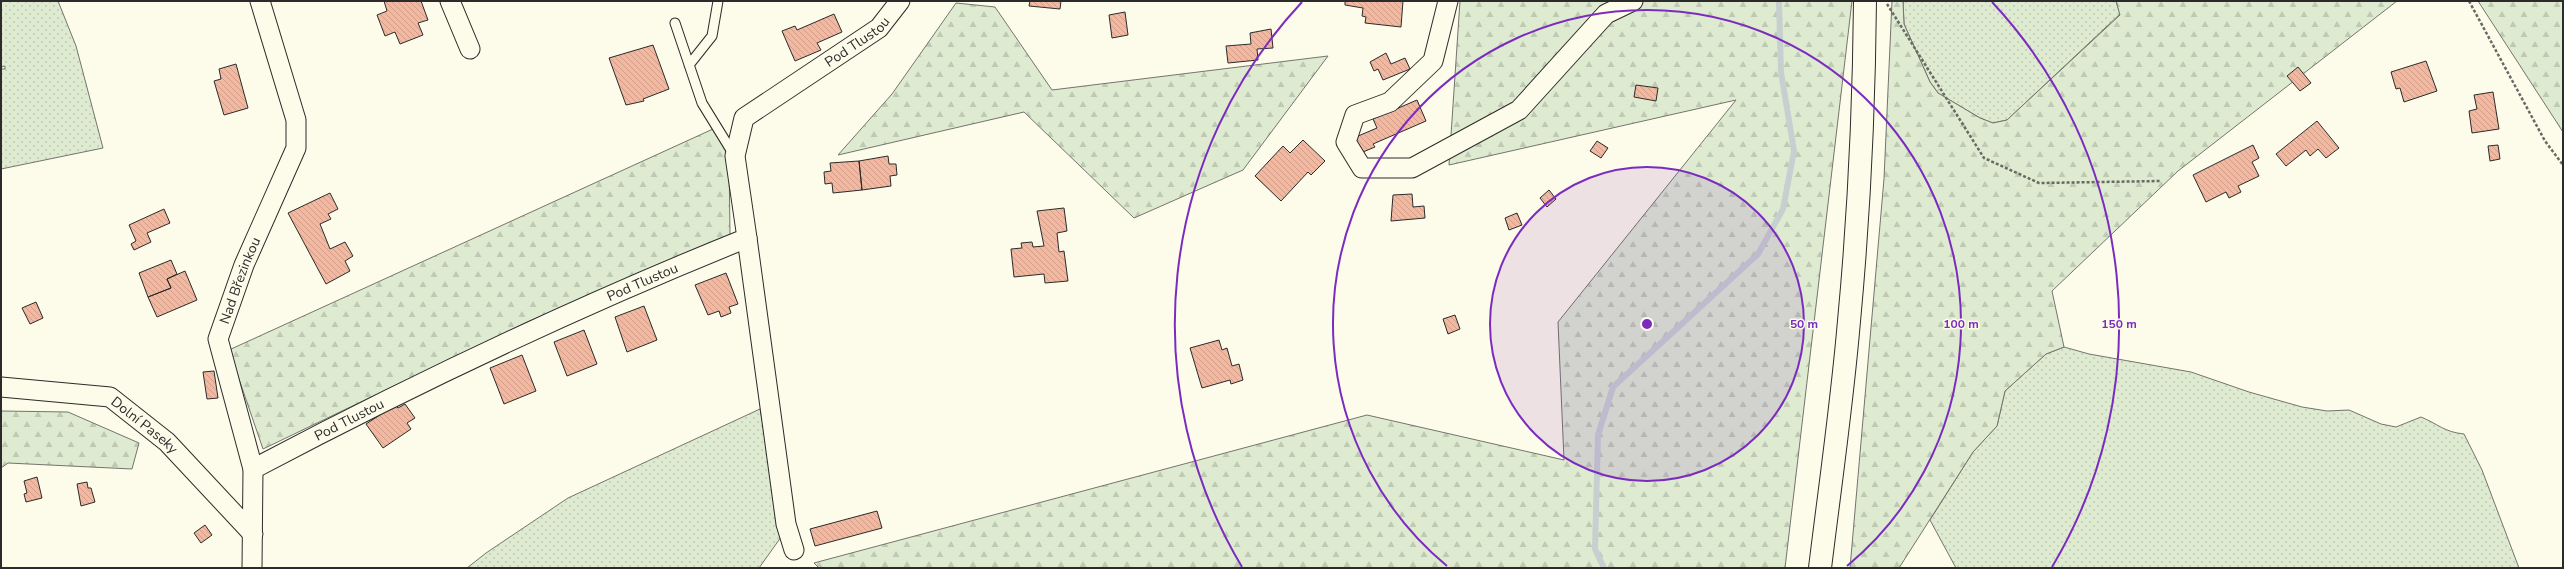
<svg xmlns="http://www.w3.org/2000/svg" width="2564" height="569" viewBox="0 0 2564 569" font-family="'Nunito Sans',sans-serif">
	<defs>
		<pattern id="green-dots" width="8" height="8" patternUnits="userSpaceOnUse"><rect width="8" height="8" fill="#deebd1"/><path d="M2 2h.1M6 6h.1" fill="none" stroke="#bfcab4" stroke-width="1.8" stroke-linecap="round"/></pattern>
		<pattern id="forest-firs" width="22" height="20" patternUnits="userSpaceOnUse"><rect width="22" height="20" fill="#deebd1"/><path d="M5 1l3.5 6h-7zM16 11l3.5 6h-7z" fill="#bfcab4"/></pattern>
		<pattern id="building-back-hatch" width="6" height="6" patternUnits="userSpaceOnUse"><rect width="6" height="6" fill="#f2b8a0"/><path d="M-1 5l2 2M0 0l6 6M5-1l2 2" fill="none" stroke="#d09e8a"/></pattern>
	</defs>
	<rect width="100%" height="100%" fill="#fdfbea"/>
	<path fill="url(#green-dots)" stroke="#74746e" d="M1 1H58L76 46 103 148 1 169V67L2 69H5V66L1 67Z
		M1903 1H2116L2120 14 2007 120 1993 123 1980 118 1938 93 1930 82 1904 24Z
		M2064 347 2089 354 2191 372 2249 392 2302 407 2327 411 2349 410 2381 424 2396 427 2421 417C2438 424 2444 432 2464 434L2482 470 2519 568H1956L1930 520 1973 452 1997 426 2005 391 2046 354Z
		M760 409 784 533 759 568H467L486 553 568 498Z"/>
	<path fill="url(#forest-firs)" stroke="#74746e" d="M1460 1H1852L1785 568H819L814 563 1367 415 1564 460 1558 322 1736 100 1449 165Z
		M1892 1H1903L1904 24 1930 82 1938 93 1980 118 1993 123 2007 120 2120 15 2116 1H2397L2178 171 2052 291 2064 347 2046 354 2005 391 1997 426 1973 452 1899 568H1850L1884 179Z
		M2478 1H2563V132Z
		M956 3 995 7 1052 90 1328 56 1243 170 1134 218 1024 112 838 155 892 94Z
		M713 129 729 157 730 235 527 322 263 449 229 350Z
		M1 411 68 412 139 443 132 469 8 463 1 468Z"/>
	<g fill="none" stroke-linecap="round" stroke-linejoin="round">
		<path stroke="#c7d0d0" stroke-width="6" d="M1604 568 1595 549 1598 435 1613 387 1758 254 1783 209 1794 151 1781 72 1779 1"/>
	</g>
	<path fill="url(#building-back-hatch)" stroke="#2b2b2b" d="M384 1H421L428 20 418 23 423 35 400 44 395 32 385 36 377 15 387 11Z
		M1030 1H1061L1060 9 1029 6Z
		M1345 1H1403L1401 27 1365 23 1366 17 1362 16 1363 8 1345 5Z
		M1125 12 1128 35 1112 38 1109 15Z
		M834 14 842 32 817 43 821 50 795 61 782 31 795 26 797 30Z
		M1271 29 1273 48 1257 49 1258 60 1228 63 1226 46 1251 44 1250 33Z
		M653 45 669 89 643 99 644 101 626 105 609 58Z
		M1386 53 1391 64 1405 58 1410 69 1383 80 1378 69 1374 71 1370 62Z
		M2426 61 2437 91 2404 102 2400 88 2396 89 2391 72Z
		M236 64 248 108 224 115 214 81 221 79 219 69Z
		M2298 67 2311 83 2300 91 2287 76Z
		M1636 85 1658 88 1656 101 1634 97Z
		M2493 92 2499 129 2472 133 2469 111 2477 109 2474 95Z
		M1417 100 1426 121 1373 144 1375 147 1358 154 1351 139 1377 128 1373 119Z
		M2317 121 2339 148 2326 158 2318 149 2310 156 2306 150 2286 166 2276 154Z
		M1303 140 1325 161 1311 175 1308 172 1281 201 1255 176 1283 146 1290 153Z
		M1597 141 1608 148 1601 158 1590 151Z
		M2253 145 2259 158 2252 162 2259 176 2238 186 2241 192 2229 198 2226 192 2206 202 2193 175Z
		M2498 145 2500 159 2490 161 2488 146Z
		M888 156 889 164H896L897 175 890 176 891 186 862 190 859 161Z
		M859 161 862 190 833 193 832 183 825 184 824 172 831 171 830 163Z
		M1549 190 1556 199 1547 207 1540 198Z
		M330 193 338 209 328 214 331 219 320 224 330 249 345 242 353 256 345 261 350 271 326 284 288 213Z
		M1412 194 1413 207 1424 206 1425 218 1391 221 1393 195Z
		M1064 208 1067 231 1057 233 1059 252 1064 251 1068 281 1045 283 1044 274 1014 277 1011 249 1022 248 1021 243 1032 242 1033 247 1044 246 1037 211Z
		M164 209 170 223 147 233 151 242 134 250 131 244 136 241 129 225Z
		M1517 213 1522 225 1509 230 1505 218Z
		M171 260 177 274 167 279 171 288 148 297 139 273Z
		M185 271 197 300 157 317 148 297 171 288 167 279Z
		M726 273 738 304 729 307 731 313 721 317 719 311 708 315 695 285Z
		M36 302 43 318 30 324 22 308Z
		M644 306 657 340 627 352 615 317Z
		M1455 315 1460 329 1448 334 1443 319Z
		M584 330 597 364 567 376 554 342Z
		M1219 340 1222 350 1227 348 1232 366 1239 364 1243 380 1231 384 1230 380 1202 388 1190 348Z
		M522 355 536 391 504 404 490 368Z
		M214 371 218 398 207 399 203 372Z
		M405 404 415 418 407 423 411 429 383 448 366 424 395 405 398 408Z
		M37 477 42 498 26 502 24 494 27 493 24 481Z
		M87 482 88 488H91L95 502 81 506 77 484Z
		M877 511 882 528 815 546 810 529Z
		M205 525 212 535 201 543 194 533Z"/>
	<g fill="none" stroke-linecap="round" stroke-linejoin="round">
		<defs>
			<path id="lane" d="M675 23 702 103 734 155
				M689 65 712 36 718 1"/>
			<g id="street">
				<path d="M450 1 470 49"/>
				<path d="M1448 1 1433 61 1390 102 1355 115 1346 142 1362 168H1412L1519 110 1606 14 1633 1"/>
				<path d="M747 238 786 524 794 550"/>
				<path id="s1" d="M1 387 110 397 167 442 253 534"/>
				<path id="s2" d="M253 469C414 384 578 306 747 238L735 156 744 118 879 28 900 1"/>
				<path id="s3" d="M252 568 253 469 218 339 244 265 296 148V120L260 1"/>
			</g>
			<path id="secondary" d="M1820 568C1830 486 1842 404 1849 321 1859 215 1864 108 1865 1"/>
		</defs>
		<use href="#lane" stroke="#2b2b2b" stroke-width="11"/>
		<use href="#street" stroke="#2b2b2b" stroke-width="21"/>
		<use href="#secondary" stroke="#2b2b2b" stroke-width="24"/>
		<path stroke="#6a6964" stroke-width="2.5" stroke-dasharray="3 2" stroke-linecap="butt" d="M2469 1 2545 141 2563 165
			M1887 4 1984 158 2039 183 2161 181"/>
		<use href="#lane" stroke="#fdfbea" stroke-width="9"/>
		<use href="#street" stroke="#fdfbea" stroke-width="19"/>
		<use href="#secondary" stroke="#fdfbea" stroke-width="22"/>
	</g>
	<circle cx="1647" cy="324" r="157" fill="#7b2cbf" fill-opacity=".12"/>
	<g fill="none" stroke="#7b2cbf" stroke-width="2">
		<circle cx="1647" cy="324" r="157"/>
		<path d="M1447 566A314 314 0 1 1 1847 566"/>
		<path d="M1242 567A472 472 0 0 1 1302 2M1992 2A472 472 0 0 1 2052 567"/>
	</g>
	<g text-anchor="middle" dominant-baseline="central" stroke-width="3" stroke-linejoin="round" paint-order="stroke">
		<g font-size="14" fill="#2b2b2b" stroke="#fdfbea">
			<text stroke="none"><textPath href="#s2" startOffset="804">Pod Tlustou</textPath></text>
			<text stroke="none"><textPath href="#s3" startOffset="296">Nad Březinkou</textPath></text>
			<text stroke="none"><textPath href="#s2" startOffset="432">Pod Tlustou</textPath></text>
			<text stroke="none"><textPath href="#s2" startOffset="108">Pod Tlustou</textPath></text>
			<text stroke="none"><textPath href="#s1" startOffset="154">Dolní Paseky</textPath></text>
		</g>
	</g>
	<circle cx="1647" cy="324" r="6" fill="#7b2cbf" stroke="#fdfbea" stroke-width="2"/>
	<g font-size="12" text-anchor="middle" font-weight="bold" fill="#7b2cbf" stroke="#fdfbea" stroke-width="3" stroke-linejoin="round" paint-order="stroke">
		<text x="1804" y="328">50 m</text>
		<text x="1961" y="328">100 m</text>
		<text x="2119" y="328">150 m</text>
	</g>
	<rect width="2564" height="569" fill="none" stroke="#2b2b2b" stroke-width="4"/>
</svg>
